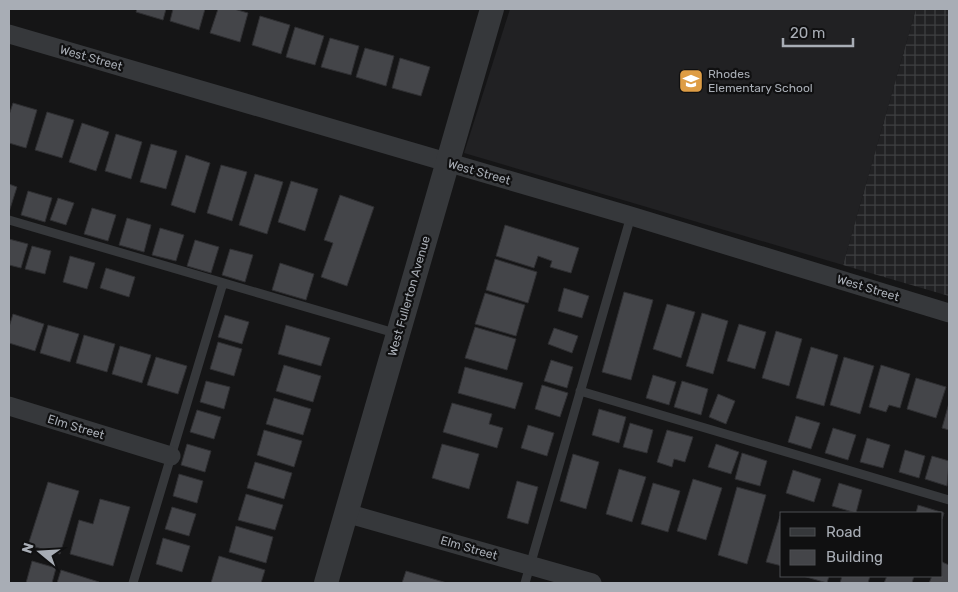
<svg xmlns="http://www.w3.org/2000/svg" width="958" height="592" viewBox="0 0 958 592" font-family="Rubik,sans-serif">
	<defs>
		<pattern id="industrial-grid" width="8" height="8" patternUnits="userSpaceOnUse" patternTransform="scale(1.25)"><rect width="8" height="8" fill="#212123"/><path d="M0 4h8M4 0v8" fill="none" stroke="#3e3f41"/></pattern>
	</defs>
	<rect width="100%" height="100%" fill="#151516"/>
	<path fill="#212123" d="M510 9H916L843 265 464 153Z"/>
	<path fill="url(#industrial-grid)" d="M916 9H949V296L843 265Z"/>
	<path fill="#444549" stroke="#2f2f32" d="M137 9H166L163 20 136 12Z
		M173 9H205L199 30 170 21Z
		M218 9H234L248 13 240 42 210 33Z
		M260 16 290 25 281 54 252 45Z
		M295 27 324 36 315 65 286 57Z
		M330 38 359 46 351 75 321 67Z
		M365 48 394 56 386 86 356 77Z
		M400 58 430 67 421 96 392 88Z
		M13 103 37 110 26 148 9 143V115Z
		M47 112 74 120 62 158 35 150Z
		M82 123 109 132 96 171 69 162Z
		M116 134 142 142 131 179 105 171Z
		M151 144 177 151 166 189 140 182Z
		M186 155 210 163 195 213 171 205Z
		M221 165 247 172 232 221 207 213Z
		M255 174 283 182 267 234 239 225Z
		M291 181 318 189 305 231 278 222Z
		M9 184 17 187 9 212Z
		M28 191 52 198 45 222 21 215Z
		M340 195 374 207 347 286 321 277 333 243 324 240Z
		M58 198 74 203 66 225 50 220Z
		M92 208 116 215 108 241 84 234Z
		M127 218 151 225 144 252 119 245Z
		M505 225 579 248 571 273 550 267 552 261 538 256 534 268 496 256Z
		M160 228 184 235 176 261 152 255Z
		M9 239 28 244 21 268 9 265Z
		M195 240 219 247 211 273 187 266Z
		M32 246 51 251 45 274 25 269Z
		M230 249 253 255 245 282 222 275Z
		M70 256 95 263 87 289 63 282Z
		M495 259 537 272 528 303 486 290Z
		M280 263 314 274 306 300 272 290Z
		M106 268 135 277 129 297 100 288Z
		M564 288 589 296 582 318 558 311Z
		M624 292 653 300 631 380 602 372Z
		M485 293 525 305 516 336 475 324Z
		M667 304 695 312 681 358 653 349Z
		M702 313 728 321 713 374 686 366Z
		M13 314 44 324 35 351 9 343V327Z
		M225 315 249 322 242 344 218 337Z
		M739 324 766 332 755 369 727 361Z
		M48 325 79 334 70 362 40 353Z
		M286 325 330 338 321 366 278 354Z
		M475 327 516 339 507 370 465 358Z
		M554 328 578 336 572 353 548 344Z
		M776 331 802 339 789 386 762 378Z
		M84 335 115 344 107 372 76 363Z
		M218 342 242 349 234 376 210 369Z
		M120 346 151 355 142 383 112 374Z
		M811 347 838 355 824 406 796 398Z
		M156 357 187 366 178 394 147 385Z
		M844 357 874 366 860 414 830 405Z
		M551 360 573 367 567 388 544 381Z
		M284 365 321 376 313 402 276 391Z
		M881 365 910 374 900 408 889 405 886 412 869 407Z
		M465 367 523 383 515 409 458 393Z
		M653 375 676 382 669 405 646 398Z
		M916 378 946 387 936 418 907 409Z
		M206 381 230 387 224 409 200 402Z
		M682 381 708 389 701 415 674 407Z
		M542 385 568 393 560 417 535 409Z
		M718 394 735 401 726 424 709 417Z
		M274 398 311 409 303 435 266 424Z
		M452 403 492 414 489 424 503 428 497 448 443 432Z
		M949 403V430L942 428Z
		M599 409 626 417 619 443 592 435Z
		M197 410 221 417 214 439 190 432Z
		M796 416 820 423 811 449 788 442Z
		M630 423 653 430 647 453 623 447Z
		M528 425 554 433 547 456 521 448Z
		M833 428 856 435 848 460 825 453Z
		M264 430 302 441 294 467 257 455Z
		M667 430 693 437 685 462 674 459 672 467 657 462Z
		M867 438 890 445 883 468 860 462Z
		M187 444 211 451 205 472 181 465Z
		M442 444 479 454 469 489 432 478Z
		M716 444 739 452 731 474 708 467Z
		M905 450 925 456 919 478 899 472Z
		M742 453 767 461 760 486 735 479Z
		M573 454 599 462 586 509 560 501Z
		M932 456 949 461 947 486 925 479Z
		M255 462 292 473 284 499 247 488Z
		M619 469 646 477 632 522 606 514Z
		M793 470 821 479 814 502 786 493Z
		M179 474 203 481 197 503 173 496Z
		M693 479 722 488 706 540 677 531Z
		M517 481 538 487 528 524 507 518Z
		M48 482 79 491 60 554 28 545Z
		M653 483 680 491 668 532 641 524Z
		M839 483 862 490 856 513 832 506Z
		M737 487 766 495 747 564 718 555Z
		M246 494 283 505 275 530 238 520Z
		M100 499 130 507 113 566 70 554 79 520 93 524Z
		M918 505 944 513 942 519V513H916Z
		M172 507 196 514 189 536 165 529Z
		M780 516H782V566L766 562Z
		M236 526 273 537 266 563 229 552Z
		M163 538 190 546 182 572 156 564Z
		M219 556 265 570 261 583H211Z
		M32 561 56 568 52 583H26Z
		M942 562 949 565V583H929L932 576H942Z
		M61 570 99 582 98 583H57Z
		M406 571 447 583H402Z
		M803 576H829L827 583Z
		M842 576H870L868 583H840Z
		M887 576H914L912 583H884Z"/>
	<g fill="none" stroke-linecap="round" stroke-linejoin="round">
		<path stroke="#36383b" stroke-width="9" d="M9 220 398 334
			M580 391 949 500
			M133 583 223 283
			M525 583 631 216"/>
		<path stroke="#36383b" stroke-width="19" d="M9 34 631 216 949 313
			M9 406 171 456
			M346 513 592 583"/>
		<path stroke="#36383b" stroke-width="24" d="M326 583 492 9"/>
	</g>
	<defs>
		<symbol id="school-square" viewBox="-11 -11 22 22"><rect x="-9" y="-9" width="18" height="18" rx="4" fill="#de9d45" stroke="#101011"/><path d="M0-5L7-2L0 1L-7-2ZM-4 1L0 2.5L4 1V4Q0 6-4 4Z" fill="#fff"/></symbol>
	</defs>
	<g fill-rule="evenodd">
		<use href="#school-square" x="677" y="67" width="28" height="28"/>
	</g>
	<g text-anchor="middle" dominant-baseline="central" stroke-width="4.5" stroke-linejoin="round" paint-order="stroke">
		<g font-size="12" fill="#a8adb5" stroke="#101011">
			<text transform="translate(91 58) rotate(16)">West Street</text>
			<text transform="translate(479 172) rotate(16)">West Street</text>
			<text transform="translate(868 288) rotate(17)">West Street</text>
			<text transform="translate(409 296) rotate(-74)">West Fullerton Avenue</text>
			<text transform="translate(76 427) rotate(17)">Elm Street</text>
			<text transform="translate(469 548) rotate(16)">Elm Street</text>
		</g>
		<g font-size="12" fill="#a8adb5" stroke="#101011" text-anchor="start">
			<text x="708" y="74">Rhodes<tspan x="708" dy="14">Elementary School</tspan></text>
		</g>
	</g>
	<rect width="958" height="592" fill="none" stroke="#a8adb5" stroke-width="20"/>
	<rect x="780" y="512" width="162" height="65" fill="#101011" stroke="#4d4f53"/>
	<rect x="790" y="528" width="25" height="8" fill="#36383b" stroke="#4d4f53"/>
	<text x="826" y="537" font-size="15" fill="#a8adb5">Road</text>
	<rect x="790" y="550" width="25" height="15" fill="#444549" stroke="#4d4f53"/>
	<text x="826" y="562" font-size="15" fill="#a8adb5">Building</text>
	<g transform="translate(40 552) rotate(288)" stroke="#101011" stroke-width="4" paint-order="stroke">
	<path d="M0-4L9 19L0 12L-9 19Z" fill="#a8adb5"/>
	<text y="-8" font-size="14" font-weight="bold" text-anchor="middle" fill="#a8adb5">N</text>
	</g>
	<path d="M783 38v8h70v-8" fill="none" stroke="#a8adb5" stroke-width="2.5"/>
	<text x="790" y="38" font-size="15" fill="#a8adb5" stroke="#101011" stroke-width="4" paint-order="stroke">20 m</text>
</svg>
